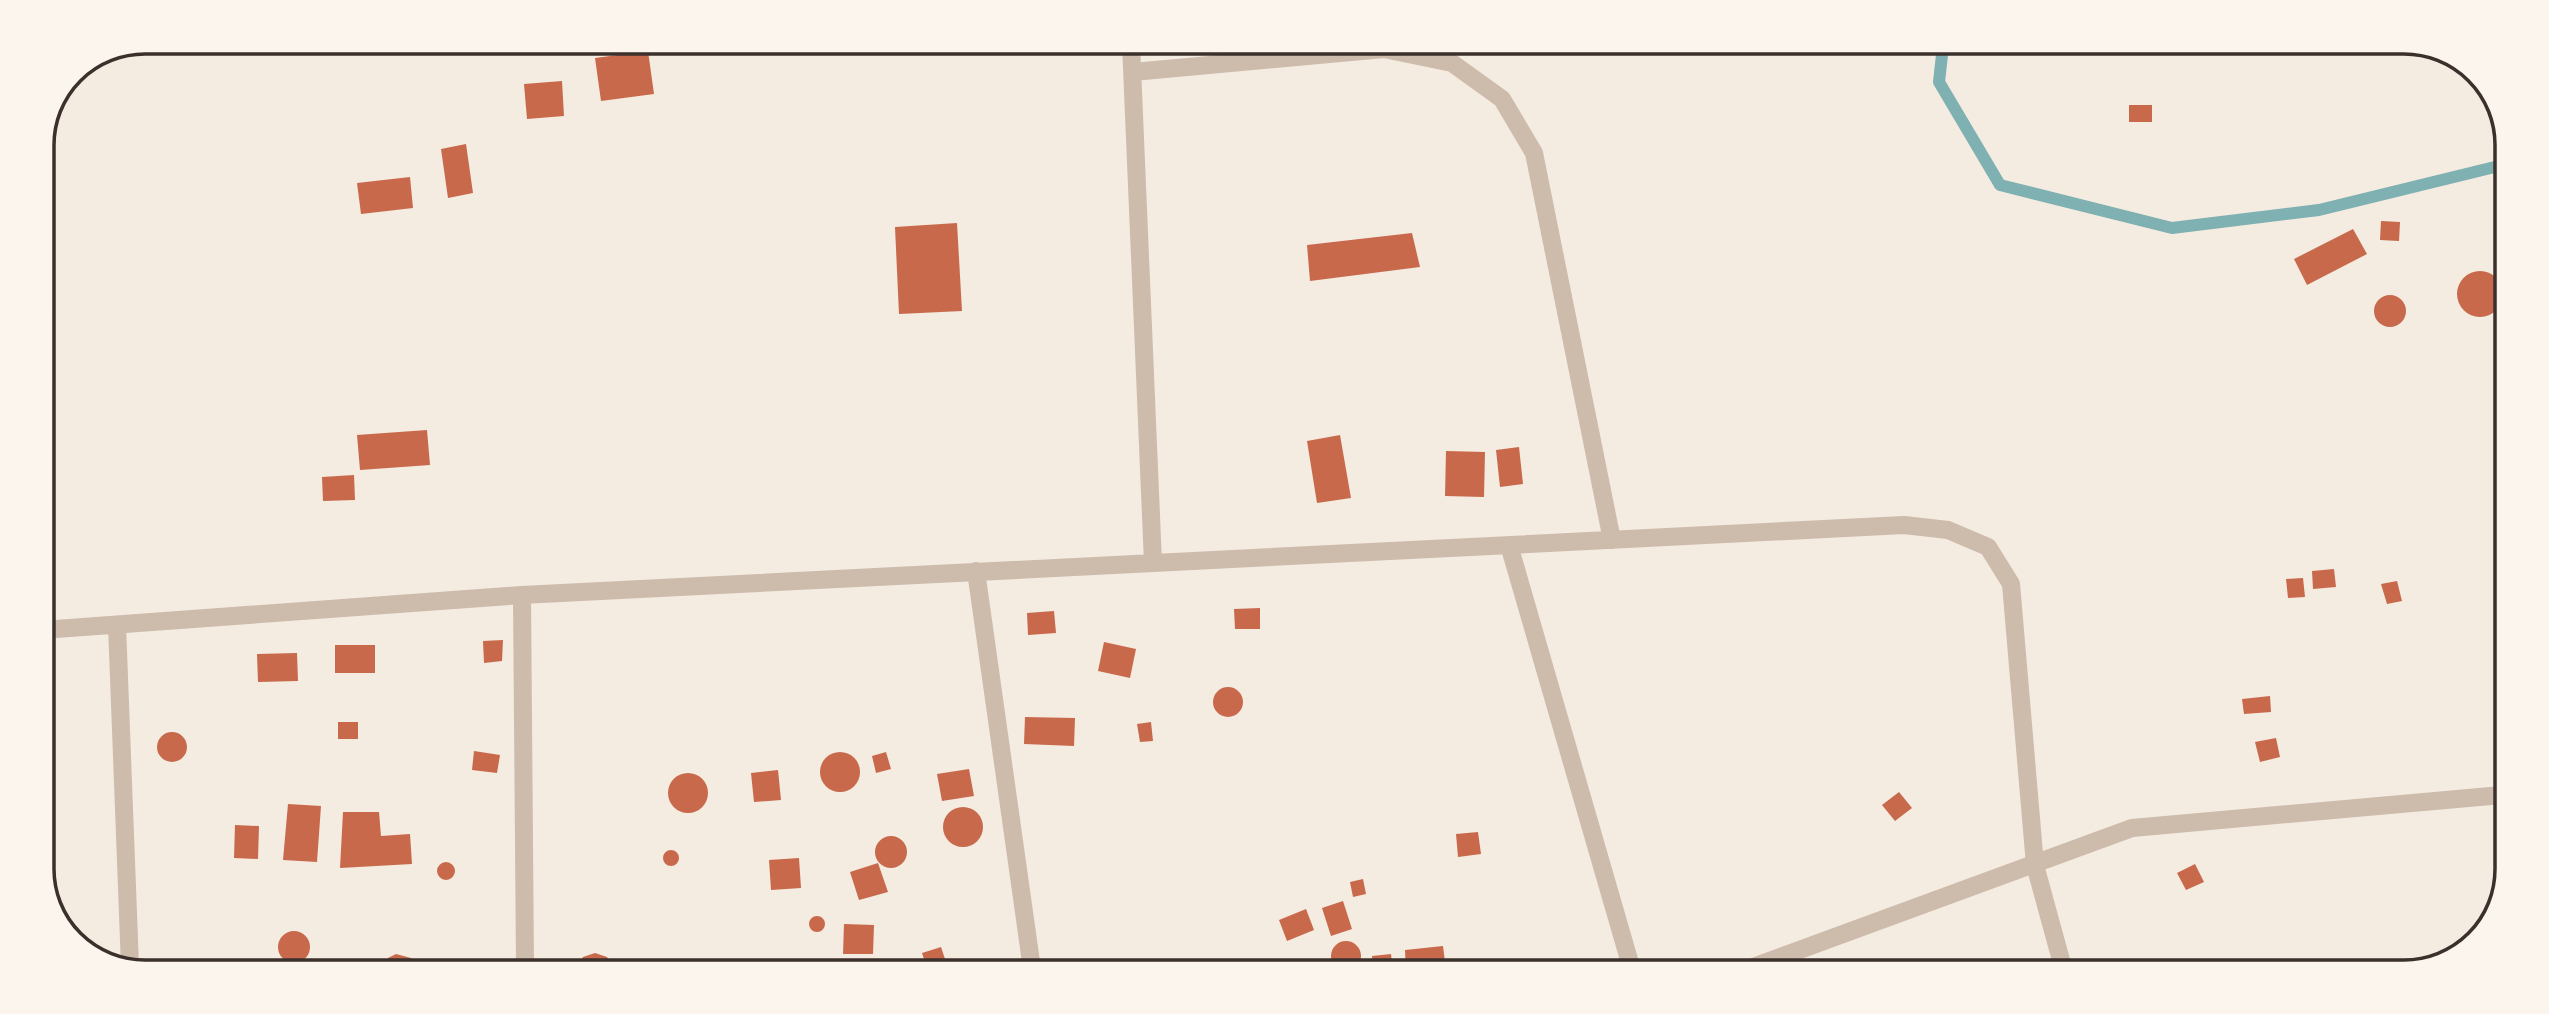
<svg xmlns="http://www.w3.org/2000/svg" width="2549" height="1014" viewBox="0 0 2549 1014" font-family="Figtree,sans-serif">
	<rect width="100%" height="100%" fill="#f4ebe1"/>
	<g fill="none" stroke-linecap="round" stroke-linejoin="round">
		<path stroke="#7fb0b2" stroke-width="12" d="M1943 46 1939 82 2000 185 2172 228 2319 210 2507 164"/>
	</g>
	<path fill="#c8694b" d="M832 44H897V46L832 53Z
		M648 51 654 94 601 101 595 58Z
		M562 81 564 116 527 119 524 84Z
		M2129 105H2152V122H2129Z
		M466 144 473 193 448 198 441 149Z
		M410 177 413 208 361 214 357 183Z
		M2381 221 2400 222 2399 241 2380 240Z
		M957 223 962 311 899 314 895 227Z
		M2353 229 2367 254 2307 285 2294 259Z
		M1412 233 1420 267 1310 281 1307 245Z
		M2457 294a23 23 0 1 1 46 0a23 23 0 1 1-46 0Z
		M2374 311a16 16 0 1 1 32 0a16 16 0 1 1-32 0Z
		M427 430 430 465 360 470 357 435Z
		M1340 435 1351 498 1317 503 1307 441Z
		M1519 447 1523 484 1500 487 1496 450Z
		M1446 451 1485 452 1484 497 1445 496Z
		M354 475 355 500 323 501 322 477Z
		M2334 569 2336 587 2313 589 2312 571Z
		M2303 578 2305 597 2288 598 2286 579Z
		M2397 581 2402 601 2387 604 2381 584Z
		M1260 608V629H1235L1234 609Z
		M1054 611 1056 633 1028 635 1027 613Z
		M503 640 502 661 484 663 483 641Z
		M1104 642 1136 649 1130 678 1098 671Z
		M335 645H375V673H335Z
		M297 653 298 681 258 682 257 654Z
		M1213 702a15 15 0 1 1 30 0a15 15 0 1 1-30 0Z
		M2270 696 2271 712 2244 714 2242 699Z
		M1025 717 1075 718 1074 746 1024 744Z
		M338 722H358V739H338Z
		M1151 722 1153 741 1140 742 1137 724Z
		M157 747a15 15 0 1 1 30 0a15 15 0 1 1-30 0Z
		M2276 738 2280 757 2260 762 2255 742Z
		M474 751 500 755 497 773 472 770Z
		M886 752 891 769 876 773 872 756Z
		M820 772a20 20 0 1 1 40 0a20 20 0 1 1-40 0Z
		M969 769 974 796 942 801 937 774Z
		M778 770 781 800 754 802 751 773Z
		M668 793a20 20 0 1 1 40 0a20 20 0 1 1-40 0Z
		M1899 792 1912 808 1895 821 1882 805Z
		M288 804 321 806 317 862 283 860Z
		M943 827a20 20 0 1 1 40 0a20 20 0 1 1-40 0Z
		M343 812H379L381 836 410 834 412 864 340 868Z
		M235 825 259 826 258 859 234 858Z
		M1478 832 1481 854 1458 857 1456 834Z
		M875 852a16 16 0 1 1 32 0a16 16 0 1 1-32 0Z
		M663 858a8 8 0 1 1 16 0a8 8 0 1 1-16 0Z
		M799 858 801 888 771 890 769 860Z
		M437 871a9 9 0 1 1 18 0a9 9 0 1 1-18 0Z
		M878 863 888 892 859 900 850 872Z
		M2195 864 2204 882 2186 890 2177 873Z
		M1363 879 1366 894 1353 897 1350 882Z
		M1343 901 1352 929 1331 936 1322 908Z
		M1306 909 1314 930 1287 941 1279 920Z
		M809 924a8 8 0 1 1 16 0a8 8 0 1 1-16 0Z
		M844 924 874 925 873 954H843Z
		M278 947a16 16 0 1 1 32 0a16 16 0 1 1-32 0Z
		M1331 956a15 15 0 1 1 30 0a15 15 0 1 1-30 0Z
		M1443 946 1446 970H1406L1405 950Z
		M941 947 948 968H927L922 953Z
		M595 953 607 957 614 968H577L583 957Z
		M396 954 411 958 415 967H384L388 958Z
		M1391 954 1393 970 1373 969 1372 956Z"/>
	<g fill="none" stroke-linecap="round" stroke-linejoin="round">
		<path stroke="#cdbbac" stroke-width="18" d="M1131 44 1153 563
			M1133 72 1384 49 1452 63 1502 99 1534 153 1612 540
			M1509 545 1632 970
			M976 571 1032 969
			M522 595 525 967
			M117 625 130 966
			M42 630 522 595 1904 525 1948 530 1988 547 2011 584 2035 865 2064 971
			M1745 970 2132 828 2502 795"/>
	</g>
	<path d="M0 0H2549V1014H0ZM145 54H2404A91 91 0 0 1 2495 145V869A91 91 0 0 1 2404 960H145A91 91 0 0 1 54 869V145A91 91 0 0 1 145 54Z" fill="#fbf5ee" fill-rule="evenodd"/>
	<path fill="none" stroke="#3b302b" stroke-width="3.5" d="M145 54H2404A91 91 0 0 1 2495 145V869A91 91 0 0 1 2404 960H145A91 91 0 0 1 54 869V145A91 91 0 0 1 145 54Z"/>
</svg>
